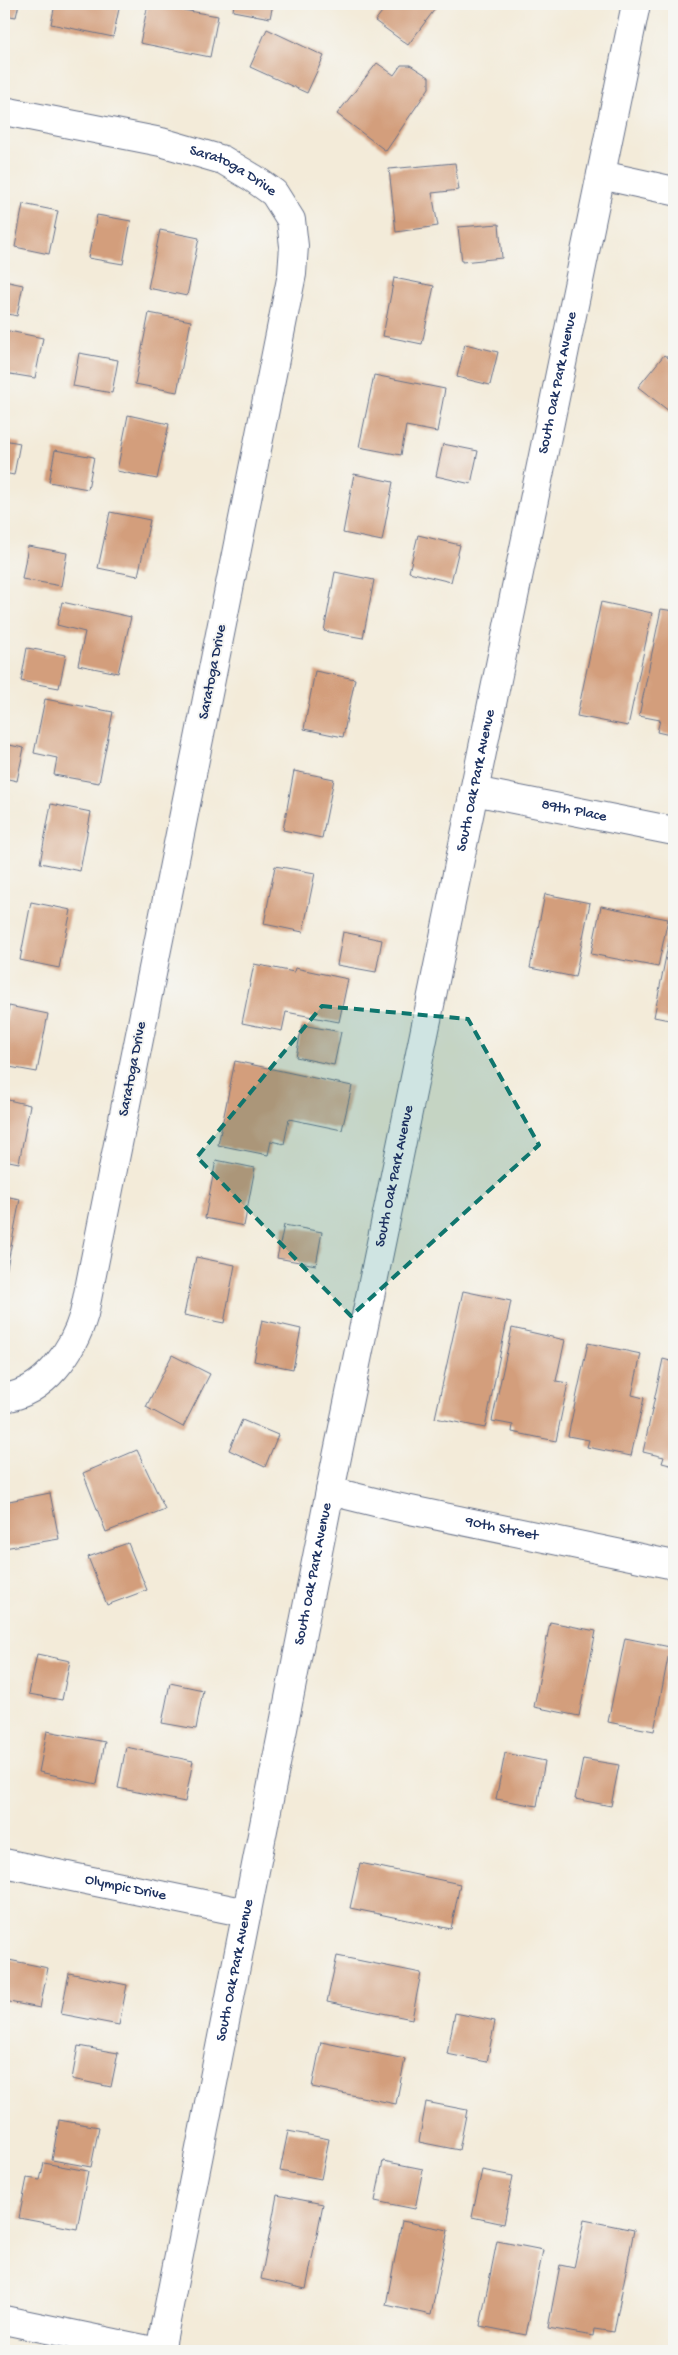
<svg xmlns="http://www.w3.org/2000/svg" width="678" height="2355" viewBox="0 0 678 2355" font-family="'Gochi Hand',sans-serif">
	<rect width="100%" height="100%" fill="#f6f6f2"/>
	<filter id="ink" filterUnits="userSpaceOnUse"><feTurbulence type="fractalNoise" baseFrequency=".02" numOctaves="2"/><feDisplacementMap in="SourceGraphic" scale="10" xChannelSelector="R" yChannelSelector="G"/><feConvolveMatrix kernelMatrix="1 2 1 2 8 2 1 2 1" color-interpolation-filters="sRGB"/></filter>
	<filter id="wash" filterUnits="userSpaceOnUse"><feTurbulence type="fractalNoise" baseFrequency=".0096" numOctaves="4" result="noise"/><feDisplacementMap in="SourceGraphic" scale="20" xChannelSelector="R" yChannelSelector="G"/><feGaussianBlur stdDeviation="1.12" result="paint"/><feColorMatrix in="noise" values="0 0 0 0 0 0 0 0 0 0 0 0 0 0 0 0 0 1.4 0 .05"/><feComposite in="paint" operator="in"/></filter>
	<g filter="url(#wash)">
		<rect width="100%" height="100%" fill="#f3ebd9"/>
		<g id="blocks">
			<path fill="#d39e7b" d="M4 4H19L16 17 4 15Z
				M55 4H120L113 37 51 24Z
				M148 4 218 16 210 57 140 43Z
				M234 4H273L270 18 233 11Z
				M388 4H435L438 5 408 45 375 21Z
				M267 29 324 56 307 93 250 67Z
				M377 63 394 75 401 65H410L429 77V88L386 151 337 114Z
				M455 163 459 190 432 193 438 226 396 232 389 169Z
				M23 204 58 211 49 254 15 247Z
				M97 215 131 221 123 264 88 258Z
				M499 224 502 258 462 262 458 227Z
				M160 230 199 238 187 296 148 288Z
				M394 278 434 286 422 344 383 336Z
				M4 281 23 285 17 316 4 313Z
				M149 313 191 321 177 392 135 384Z
				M4 330 43 338 35 378 4 373Z
				M465 344 498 352 490 385 457 377Z
				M79 353 118 360 112 393 73 386Z
				M664 355 674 362V415L638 387Z
				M374 375 445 389 437 432 406 426 401 455 359 447Z
				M128 415 169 424 157 479 117 471Z
				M4 440 20 443 14 475 4 473Z
				M443 444 478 451 471 484 436 476Z
				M55 450 94 457 88 489 49 482Z
				M354 474 393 482 382 541 343 533Z
				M110 512 150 520 138 576 98 568Z
				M418 535 460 545 451 582 409 572Z
				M28 546 67 553 61 586 22 579Z
				M335 572 374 580 363 638 324 631Z
				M62 602 131 617 118 673 78 665 85 632 57 625Z
				M601 602 652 613 628 726 577 716Z
				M661 609 674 611V736L657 732 660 720 639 716Z
				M27 648 66 655 59 688 21 681Z
				M315 671 355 679 343 737 304 729Z
				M45 699 113 712 99 783 54 775 57 758 34 753Z
				M4 744 24 748 17 781 4 778Z
				M294 771 334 779 322 838 283 830Z
				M51 804 91 812 80 871 40 863Z
				M275 866 315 873 303 932 264 924Z
				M545 894 590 903 575 977 530 968Z
				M31 902 71 910 59 968 20 960Z
				M601 906 668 919 658 967 591 954Z
				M672 925H674V1021L654 1017Z
				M343 932 382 940 376 972 337 965Z
				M254 964 294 972 295 968 348 979 339 1022 286 1012 282 1031 242 1023Z
				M9 1006 48 1014 37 1072 4 1066V1031Z
				M302 1025 341 1032 334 1065 296 1057Z
				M235 1061 352 1086 342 1130 289 1119 284 1144 271 1141 268 1155 218 1145Z
				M4 1099 30 1105 19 1163 4 1160Z
				M216 1160 255 1168 244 1226 205 1218Z
				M4 1196 20 1199 5 1278H4Z
				M284 1225 322 1232 316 1265 277 1258Z
				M196 1257 235 1265 224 1323 184 1315Z
				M463 1291 511 1301 485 1428 435 1418Z
				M262 1320 301 1329 293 1369 254 1361Z
				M512 1328 565 1340 556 1381 568 1383 556 1441 512 1432 513 1425 492 1421Z
				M588 1343 641 1354 632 1395 644 1398 631 1456 587 1447 589 1440 568 1436Z
				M172 1355 210 1374 183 1427 146 1407Z
				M663 1359 674 1362V1466L662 1463 664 1457 643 1452Z
				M242 1420 278 1435 265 1467 229 1450Z
				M137 1450 165 1509 106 1532 83 1473Z
				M50 1493 59 1539 4 1548V1502Z
				M128 1543 147 1590 107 1605 88 1557Z
				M550 1622 596 1631 579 1716 534 1707Z
				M625 1638 670 1647 654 1731 608 1722Z
				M37 1654 70 1661 62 1700 29 1694Z
				M170 1683 203 1690 196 1729 162 1723Z
				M47 1731 105 1742 97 1784 39 1772Z
				M126 1747 193 1761 185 1802 118 1788Z
				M505 1753 545 1761 537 1806 496 1799Z
				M583 1759 619 1765 611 1806 575 1799Z
				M360 1863 460 1884 451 1929 350 1908Z
				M337 1956 421 1973 412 2019 327 2002Z
				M4 1959 48 1968 40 2008 4 2001Z
				M69 1973 127 1985 119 2025 61 2014Z
				M455 2013 495 2021 487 2062 447 2054Z
				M321 2042 405 2059 396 2104 312 2087Z
				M78 2046 118 2053 111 2087 72 2079Z
				M426 2102 467 2110 459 2150 419 2142Z
				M59 2120 99 2127 91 2167 52 2160Z
				M288 2131 329 2139 321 2179 280 2171Z
				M383 2161 423 2169 415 2209 375 2201Z
				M44 2163 88 2171 77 2229 19 2218 27 2178 40 2180Z
				M482 2170 513 2176 504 2224 472 2217Z
				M277 2195 323 2204 306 2289 261 2279Z
				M584 2220 634 2230 614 2332 594 2329 593 2336 548 2328 560 2265 574 2268Z
				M402 2221 448 2230 431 2315 386 2305Z
				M497 2241 543 2250 526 2335 480 2326Z"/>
		</g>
	</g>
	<g filter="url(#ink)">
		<use href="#blocks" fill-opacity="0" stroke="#677189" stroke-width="1"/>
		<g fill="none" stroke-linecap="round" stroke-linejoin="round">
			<defs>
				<g id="street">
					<path id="s1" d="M4 111 161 142 223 160 253 178 274 193 291 220 294 246 292 274 84 1314C73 1351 45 1392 4 1398"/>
					<path d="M601 175 674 191"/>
					<path id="s2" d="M474 791 674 831"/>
					<path id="s3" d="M330 1491 391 1506 674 1565"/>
					<path id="s4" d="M4 1863 247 1913"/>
					<path d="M4 2320 153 2351"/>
					<path id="s5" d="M160 2351 330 1491 636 4"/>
				</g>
			</defs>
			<use href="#street" stroke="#677189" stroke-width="30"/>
			<use href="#street" stroke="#fff" stroke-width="28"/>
		</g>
	</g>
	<path fill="#0f766e" fill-opacity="0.2" stroke="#0f766e" stroke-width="4" stroke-dasharray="10 6" stroke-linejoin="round" d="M322 1006 468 1019 539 1145 351 1316 197 1157Z"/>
	<g text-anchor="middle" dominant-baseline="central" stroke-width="4" stroke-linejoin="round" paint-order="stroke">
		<g font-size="15" fill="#1b2f5e" stroke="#f6f6f2">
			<text stroke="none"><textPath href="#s1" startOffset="238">Saratoga Drive</textPath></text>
			<text stroke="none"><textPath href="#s5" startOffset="2008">South Oak Park Avenue</textPath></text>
			<text transform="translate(213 672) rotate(-79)">Saratoga Drive</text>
			<text stroke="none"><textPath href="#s5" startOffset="1602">South Oak Park Avenue</textPath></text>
			<text stroke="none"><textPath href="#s2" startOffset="102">89th Place</textPath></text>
			<text transform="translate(133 1069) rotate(-79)">Saratoga Drive</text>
			<text stroke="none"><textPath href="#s5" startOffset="1198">South Oak Park Avenue</textPath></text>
			<text stroke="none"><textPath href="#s3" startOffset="176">90th Street</textPath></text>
			<text stroke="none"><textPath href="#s5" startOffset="792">South Oak Park Avenue</textPath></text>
			<text stroke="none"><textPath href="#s4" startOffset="124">Olympic Drive</textPath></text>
			<text stroke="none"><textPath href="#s5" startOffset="388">South Oak Park Avenue</textPath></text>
		</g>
	</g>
	<rect width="678" height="2355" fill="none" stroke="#f6f6f2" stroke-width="20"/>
</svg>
